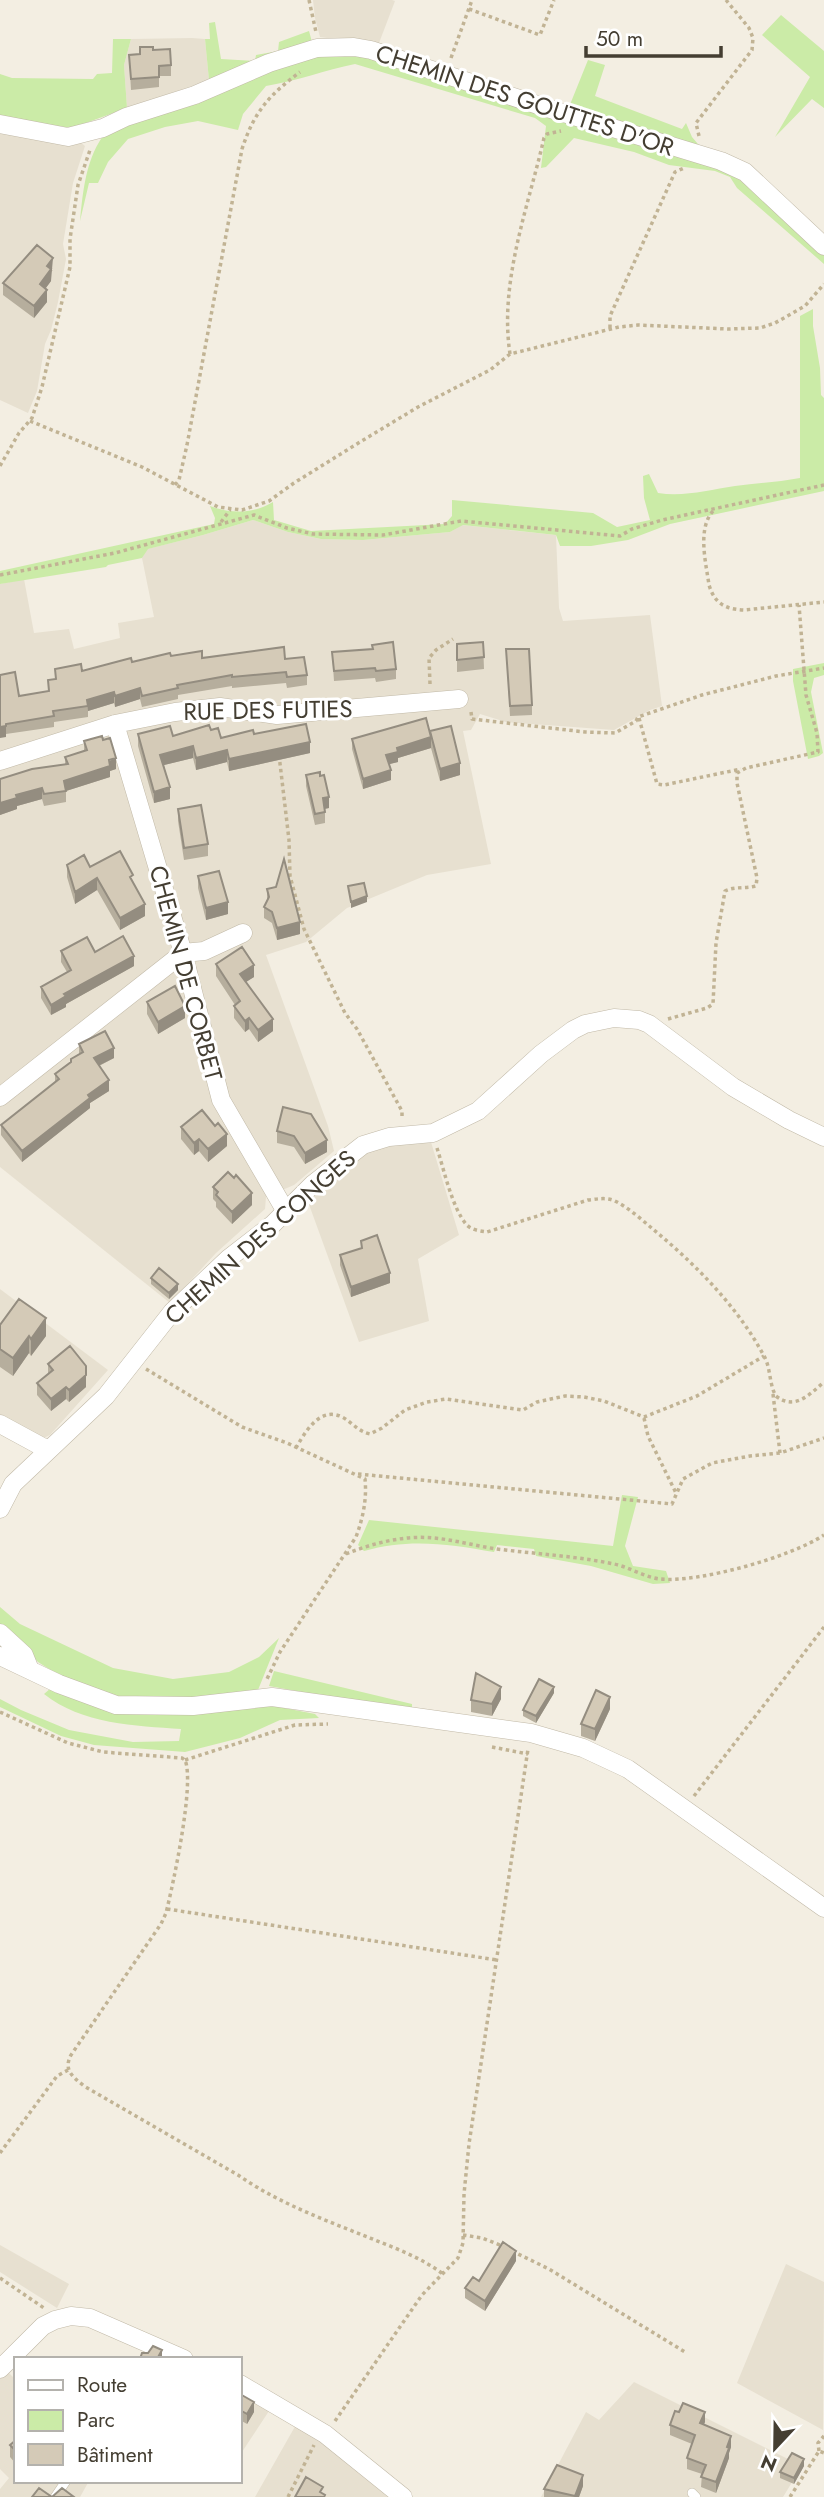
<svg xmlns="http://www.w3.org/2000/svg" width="824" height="2497" viewBox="0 0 824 2497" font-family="Jost,sans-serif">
	<rect width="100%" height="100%" fill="#f3eee2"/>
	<path fill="#e7e0d0" d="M313 0H392L395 1 379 43 376 45 320 37 315 18Z
		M192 38 205 39 209 80 127 108 124 65 131 39Z
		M0 133 67 144 80 142 85 146 73 183 63 244 66 259 58 302 51 330 45 344 37 391 28 413 0 400Z
		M253 520 288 532 321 539 363 540 450 532 462 525 556 535 559 608 563 621 650 615 662 706 650 710 614 730 506 722 480 714 471 730 463 731 491 864 427 875 347 908 306 942 266 955 328 1126 334 1151 294 1185 266 1197 265 1209 216 1253 170 1303 0 1167V584L24 579 34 633 69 629 74 649 120 638 118 623 154 617 142 558 147 549 203 535Z
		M422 1138 431 1142 459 1235 418 1259 429 1321 359 1342 307 1199 362 1152Z
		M0 1289 108 1370 50 1435 27 1446 0 1431Z
		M0 2245 69 2284 57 2308 0 2272Z
		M786 2264 824 2282 823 2430 737 2383Z
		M7 2371 16 2380V2481H89L80 2497H0V2489L9 2478 0 2469V2378Z
		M634 2382 802 2466 783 2497H541L586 2412 599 2420Z
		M240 2390 271 2408 240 2455Z
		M297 2423 322 2440 391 2497H255Z"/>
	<path fill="#cbeba7" d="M781 15 824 51V108L812 99 775 137 810 77 762 35Z
		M215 22 221 59 255 61 256 55 278 51 279 42 309 31 312 42 209 80 205 39H210L209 23Z
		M113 39H131L124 65 127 108 72 128 0 118V74L12 78 93 79 97 74 112 73Z
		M318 54 370 56 741 176 824 255V264L737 188 730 177 715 171 669 165 634 152 574 138 546 167 541 168 546 126 535 118 355 64C325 70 297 81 266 86L243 114 238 130 198 121 165 127 128 139 108 162 98 183H89L80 221C83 190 86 157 106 132Z
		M588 60 605 65 595 96 682 129 686 123 692 137 703 150 569 107Z
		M813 309V326L820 368 821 395 824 398V491L670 524 628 540 591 546H560L556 535 463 525 450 532 363 540 321 539 288 532 253 520 203 535 148 549 142 558 108 565 106 567 0 584V571L214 524 215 518 210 506C231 514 253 514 273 502L274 520 311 531 445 524 452 516V500L593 513 617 527 650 520 644 498 643 476 649 474 658 493C684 497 709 490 735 486 757 483 779 482 800 478V316Z
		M824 663V675L814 678 811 692 823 753 819 756 808 759 793 681V669Z
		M622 1495 638 1497 625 1546 633 1566 666 1571 670 1583 653 1584 591 1566 536 1556 534 1549 497 1545 494 1552C449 1544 409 1538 364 1551L358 1545 369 1520 613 1546Z
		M0 1607 20 1624 113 1668 173 1679 229 1672 259 1657 279 1638 258 1690 217 1697 123 1698 65 1679 38 1662 0 1624Z
		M274 1671 412 1704V1712L269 1686Z
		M51 1688 116 1713 264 1704 315 1714 319 1718 280 1720 240 1738 185 1752 94 1745 61 1736 0 1707V1699L21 1710 69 1730 133 1742 179 1741 181 1729C136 1726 81 1724 44 1694Z"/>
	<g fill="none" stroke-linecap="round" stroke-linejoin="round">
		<defs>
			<path id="lane" d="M692 2493 696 2497
				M55 2497 66 2481"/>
			<path id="street" d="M0 124 68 137 103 128 126 117 195 95 269 63 317 48 354 47 371 50 547 108 721 161 745 172 824 246
				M115 724 183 953 221 1100 285 1210
				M0 761 115 724 175 712 220 707 277 715 459 699
				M0 1097 183 953 204 951 243 933
				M0 1424 48 1450
				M0 1509 13 1484 106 1396 172 1312 229 1258 273 1224 313 1184 363 1145 389 1137 433 1133 478 1111 541 1054 573 1030 585 1024 614 1018 639 1020 649 1024 733 1087 789 1120 824 1137
				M0 1633 24 1655 30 1670
				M0 1656 59 1684 116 1705 193 1706 272 1697 531 1733 583 1748 628 1769 824 1908
				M0 2369 43 2326 55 2320 71 2316 90 2318 184 2359
				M240 2384 325 2434 403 2497"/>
		</defs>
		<use href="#lane" stroke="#c1b9a7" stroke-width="10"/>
		<use href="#street" stroke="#c1b9a7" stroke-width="19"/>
		<path stroke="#c1b394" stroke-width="3.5" stroke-dasharray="3.5 3.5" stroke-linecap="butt" d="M309 0 316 32
			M469 9 540 35 554 0
			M451 58 472 0
			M699 136 696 123 752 50 753 38 749 28 726 0
			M610 328V316L675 172 684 168
			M510 354C499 282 528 208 544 138L547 134 561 131
			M30 421 142 467 218 507 242 510 269 501 294 483 360 442 418 407 490 370 510 354 619 327 638 325 728 329 760 328 775 323 805 306 824 284
			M0 466 19 433 32 418 42 387 70 267V239L78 185 90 150
			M175 485 179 480 187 445 242 149C254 112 269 95 300 72
			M713 511C697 529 706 563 709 585 715 604 725 609 744 610L824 602
			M221 522 230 510
			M0 575 115 553 254 515 287 528 313 534 383 535 461 521 620 536 632 529 662 520 824 485
			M430 684 429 658 436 650 453 639
			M471 712 472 719 585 732 615 733 636 721 638 717 702 695 776 676 824 668
			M639 718 657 784 664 785 741 769
			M279 755 289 840 290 876 304 929 345 1013 357 1029 402 1111V1119
			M668 1019 707 1008 713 1004 716 943 725 891C735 886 745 889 756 886L757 878 737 783V773L746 768 818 752 817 733 806 695 799 605
			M437 1148C444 1170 452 1207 466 1224 471 1230 480 1231 487 1232L588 1200C598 1199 606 1197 615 1201 629 1208 642 1220 654 1230 696 1265 738 1307 764 1356 771 1368 769 1385 776 1396 795 1411 810 1394 824 1382
			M146 1369 242 1427 287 1443 365 1479C367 1499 363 1518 356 1537L280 1652 266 1681
			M773 1394 780 1453
			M644 1418 648 1436 676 1493
			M296 1448C305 1432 320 1406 342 1417 352 1422 357 1431 370 1434L382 1428 405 1410 427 1402 446 1399 523 1410 537 1402 565 1396 584 1397 604 1401 644 1417 697 1396 764 1356
			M358 1474 672 1504 683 1479 712 1463 750 1456 780 1453 824 1438
			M346 1554C373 1543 404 1535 434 1538 455 1540 476 1546 497 1549 537 1554 575 1556 614 1564 629 1567 644 1577 660 1579 699 1583 791 1557 824 1535
			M0 1712 68 1743 103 1752 182 1758 185 1760C195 1783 173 1885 166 1913L161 1924 71 2055C63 2070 73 2077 84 2086L238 2175C278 2203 325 2220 370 2238 395 2248 422 2258 443 2274
			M492 1747 528 1754
			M185 1760 295 1725 328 1724
			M694 1796 824 1627
			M167 1909 497 1960
			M0 2153 57 2076 68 2070
			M463 2235 482 2238 505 2247
			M512 2251 549 2269 685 2352
			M0 2278 44 2308
			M335 2421 422 2295 458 2258 463 2243 464 2194 469 2144 528 1749
			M819 2451 818 2443 824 2436
			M288 2497 314 2445
			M790 2497 819 2451 824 2453"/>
		<use href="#lane" stroke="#fff" stroke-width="9"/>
		<use href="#street" stroke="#fff" stroke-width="18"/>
	</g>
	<path fill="#b6ae9d" d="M153 50 171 65V76H159V87L131 90 129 55 140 54Z
		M53 270 51 272V281L45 289 47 302 34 318 3 295V283Z
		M483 642 484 669 457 672V644Z
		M506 649 532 705V715L510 716Z
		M332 652 396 669V679L376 682 375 678 334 681Z
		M171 656 285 659 307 675V685L287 688 286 683 232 688V686L178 695V699L142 707 140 699 115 707 114 703 88 711V717L54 722V727L6 734V737L0 675 19 696 48 691V680L55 679V669L82 671Z
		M211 730 221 738 254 734 310 753 229 771 227 762 196 770 193 758 164 765 170 799 154 803 138 746V734L173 736Z
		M430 733 460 775 440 781 431 748 398 758V762L389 764 391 780 363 789 352 749V739Z
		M84 741 116 769 110 771V777L66 791V802L44 806 42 799 17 806V809L0 815V779L65 765V757L84 751Z
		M306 775 329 808 325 809V823L315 825 306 786Z
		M178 809 208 844V856L184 860 178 821Z
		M67 865 90 867 133 883 145 916 120 930 97 890 75 904 67 877Z
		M198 876 228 914 206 920 198 888Z
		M267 889 300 934 277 940 272 923 264 918V907L267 901Z
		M61 951 95 952 134 966 66 1004V1007L51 1015 41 998V987L67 972 61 962Z
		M216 964 254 977 245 982 273 1031 258 1042 249 1029 245 1032 234 1018V1006L235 1005 216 976Z
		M147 1002 185 1018 158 1034 147 1014Z
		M79 1044 114 1058 99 1066 109 1091 90 1103V1108L22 1162 1 1135V1125L55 1082V1074L79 1055Z
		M283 1107 327 1152 305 1164 294 1147 277 1143V1131Z
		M215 1126 227 1146 208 1162 199 1151 194 1155 181 1139V1127Z
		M213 1187 252 1205 232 1224 216 1207V1202L213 1199Z
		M361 1241 390 1283 351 1297 340 1265V1255L361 1248Z
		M151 1278 178 1290 169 1299 151 1284Z
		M0 1325 46 1336 31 1356 29 1353 13 1376 0 1367Z
		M48 1364 86 1387 69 1402 66 1399 51 1411 37 1395V1383L48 1374Z
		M554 1693 536 1723 523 1716V1710Z
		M501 1699 492 1716 471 1712V1700Z
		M610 1709 595 1741 581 1736V1724Z
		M516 2261 485 2311 465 2298V2288Z
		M240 2394 254 2412 247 2424 240 2420Z
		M705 2422 704 2424 731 2447 729 2453V2458L716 2493 701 2487 702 2474 687 2469V2458L692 2444 670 2435V2425Z
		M16 2440V2464L10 2457V2445Z
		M804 2466 794 2484 780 2478V2472Z
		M583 2486 579 2497H544V2489Z"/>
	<path fill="#948d80" d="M53 258 51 281 40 296V284L47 266Z
		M47 290V302L34 318V306Z
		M140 688V699L115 707V696Z
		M114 692V703L88 711 87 700Z
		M6 726V737L0 738V727Z
		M431 737V748L398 758V762L386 765V755L397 748Z
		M310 742V753L229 771V759Z
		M193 746V758L160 766V755Z
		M227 750V762L196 770V758Z
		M116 758V769L110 771V777L66 791 64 781Z
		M460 763V775L440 781V769Z
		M391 770V780L363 789V779Z
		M170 787V799L154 803V792Z
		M42 788V799L17 806V809L0 815V803L16 795Z
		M329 797V808L323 809V798Z
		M97 878V890L75 904V892Z
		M367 896V902L351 908V902Z
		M228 902V914L206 920V908Z
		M145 904V916L120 930V918Z
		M300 922V934L277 940V928Z
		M134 956V966L66 1004V1007L51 1015V1005L64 994Z
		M254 965V977L240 986V974Z
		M185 1006V1018L158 1034V1022Z
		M249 1018V1029L245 1032V1021Z
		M273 1019V1031L258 1042V1030Z
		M114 1048V1058L94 1068V1058Z
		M109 1080V1091L90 1103V1108L22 1162V1151L88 1095Z
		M227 1134V1146L208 1162V1149Z
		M199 1139V1151L194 1155V1143Z
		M327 1140V1152L305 1164V1153Z
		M252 1193V1205L232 1224V1212Z
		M390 1273V1283L351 1297V1287Z
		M178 1284V1290L169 1299V1293Z
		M46 1318V1336L31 1356V1339Z
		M29 1336V1353L13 1376V1358Z
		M86 1366V1387L69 1402V1390Z
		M66 1387V1399L51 1411V1399Z
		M501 1687V1699L492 1716V1704Z
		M554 1687V1693L536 1723V1716Z
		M610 1697V1709L595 1741V1729Z
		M516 2251V2261L485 2311V2301Z
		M162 2350V2359H157Z
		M254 2402V2412L247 2424V2414Z
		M705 2412V2422L700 2433V2423Z
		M731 2436V2447L729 2453V2458L716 2493V2482L727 2447Z
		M804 2459V2466L794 2484V2478Z
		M583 2475V2486L579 2497H575Z"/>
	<path fill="#d4cab7" stroke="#948d80" stroke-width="2" d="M140 47H153V50L170 49 171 65 159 66V77L131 79 129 55 140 54Z
		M37 245 53 258 47 266 51 269 40 284 47 290 34 306 3 283Z
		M393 642 396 669 376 671 375 668 334 671 332 652 373 649 372 645Z
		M483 642 484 657 457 660V644Z
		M284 647 285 659 304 657 307 675 287 677 286 672 232 677V675L177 685 178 688 142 696 140 688 115 696 114 692 87 700 88 706 53 711 54 716 6 724V726L0 727V675L15 672 19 696 49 691 48 680 56 679 55 669 81 664 82 671 131 658 132 662 170 653 171 656 202 651V658Z
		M506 649H529L532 705 510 706Z
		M426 718 431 737 397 748 398 752 386 755 391 770 363 779 352 739Z
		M306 724 310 742 229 759 227 750 196 758 193 746 160 755 170 787 154 792 138 734 170 726 173 736 209 725 211 730 218 728 221 738 253 730 254 734Z
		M451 726 460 763 440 769 430 731Z
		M102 736 103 740 110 738 116 758 109 760 110 766 64 781 66 791 44 794 42 788 16 795 17 798 0 803V779L32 769 68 764 65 757 87 750 84 741Z
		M320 772V776L324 775 329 797 323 798 325 812 315 814 306 775Z
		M201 805 208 844 184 848 178 809Z
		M120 851 133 875 130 877 145 904 120 918 97 878 75 892 67 865 84 855 90 867Z
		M284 859 300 922 277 928 272 912 264 907 269 897 267 889 276 887Z
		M219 871 228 902 206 908 198 876Z
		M364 883 367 896 351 902 348 886Z
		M123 936 134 956 64 994 66 996 51 1005 41 987 71 970 61 951 87 937 95 952Z
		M242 947 254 965 240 974 273 1019 258 1030 249 1018 245 1021 234 1006 240 1001 216 964Z
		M175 986 185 1006 158 1022 147 1002Z
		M105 1031 114 1048 94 1058 109 1080 88 1095 90 1098 22 1151 1 1125 59 1079 55 1074 71 1062V1059L83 1052 79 1044Z
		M283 1107 311 1114 327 1140 305 1153 294 1136 277 1131Z
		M202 1110 215 1126 218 1123 227 1134 208 1149 199 1139 194 1143 181 1127Z
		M228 1172 234 1178 236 1175 252 1193 232 1212 216 1195 218 1192 213 1187Z
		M377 1235 390 1273 351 1287 340 1255 362 1248 361 1241Z
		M159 1268 178 1284 169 1293 151 1278Z
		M19 1299 46 1318 31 1339 29 1336 13 1358 0 1349V1325Z
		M70 1346 86 1366V1375L69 1390 66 1387 51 1399 37 1383 53 1370 48 1364Z
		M476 1673 501 1687 492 1704 471 1700Z
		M539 1679 554 1687 536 1716 523 1710Z
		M596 1690 610 1697 595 1729 581 1724Z
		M503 2242 516 2251 485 2301 465 2288 473 2277 479 2281Z
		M153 2346 162 2350 157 2359H140L142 2353H148Z
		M240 2394 254 2402 247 2414 240 2410Z
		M683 2403 705 2412 700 2423 731 2436 727 2447 729 2448 716 2482 701 2477 706 2465 687 2458 695 2435 670 2425 675 2411 679 2412Z
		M16 2440V2451L10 2445Z
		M792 2453 804 2459 794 2478 780 2472Z
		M557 2465 583 2475 575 2496 544 2489Z
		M306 2477 323 2487 320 2492 325 2495 324 2497H295Z
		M39 2488 52 2497H32Z
		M62 2488 74 2497H52Z"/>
	<g text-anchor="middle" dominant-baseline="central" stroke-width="6" stroke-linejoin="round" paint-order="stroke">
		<g font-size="24" fill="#443e32" stroke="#fff">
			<text transform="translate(525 100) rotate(18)">CHEMIN DES GOUTTES D'OR</text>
			<text transform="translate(268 710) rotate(-1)">RUE DES FUTIES</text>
			<text transform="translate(186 973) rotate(75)">CHEMIN DE CORBET</text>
			<text transform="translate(260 1237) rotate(-42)">CHEMIN DES CONGES</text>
		</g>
	</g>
	<rect x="14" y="2357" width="228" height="126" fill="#ffffff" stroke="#b4b2ad" stroke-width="2"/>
	<rect x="28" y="2380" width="35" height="10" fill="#ffffff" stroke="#b4b2ad" stroke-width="2"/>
	<text x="77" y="2392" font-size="21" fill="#443e32">Route</text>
	<rect x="28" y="2410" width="35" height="21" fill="#cbeba7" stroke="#b4b2ad" stroke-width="2"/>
	<text x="77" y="2427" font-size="21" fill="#443e32">Parc</text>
	<rect x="28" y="2444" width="35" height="21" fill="#d4cab7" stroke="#b4b2ad" stroke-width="2"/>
	<text x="77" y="2462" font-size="21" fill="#443e32">Bâtiment</text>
	<g transform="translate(775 2448) rotate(202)" stroke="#ffffff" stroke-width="5" paint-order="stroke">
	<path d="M0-5L12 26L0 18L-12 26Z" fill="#443e32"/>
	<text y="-10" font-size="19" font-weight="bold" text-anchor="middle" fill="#443e32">N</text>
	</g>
	<path d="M586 46v10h135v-10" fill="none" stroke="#443e32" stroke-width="3.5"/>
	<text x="596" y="46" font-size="21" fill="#443e32" stroke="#ffffff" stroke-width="5" paint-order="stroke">50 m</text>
</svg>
